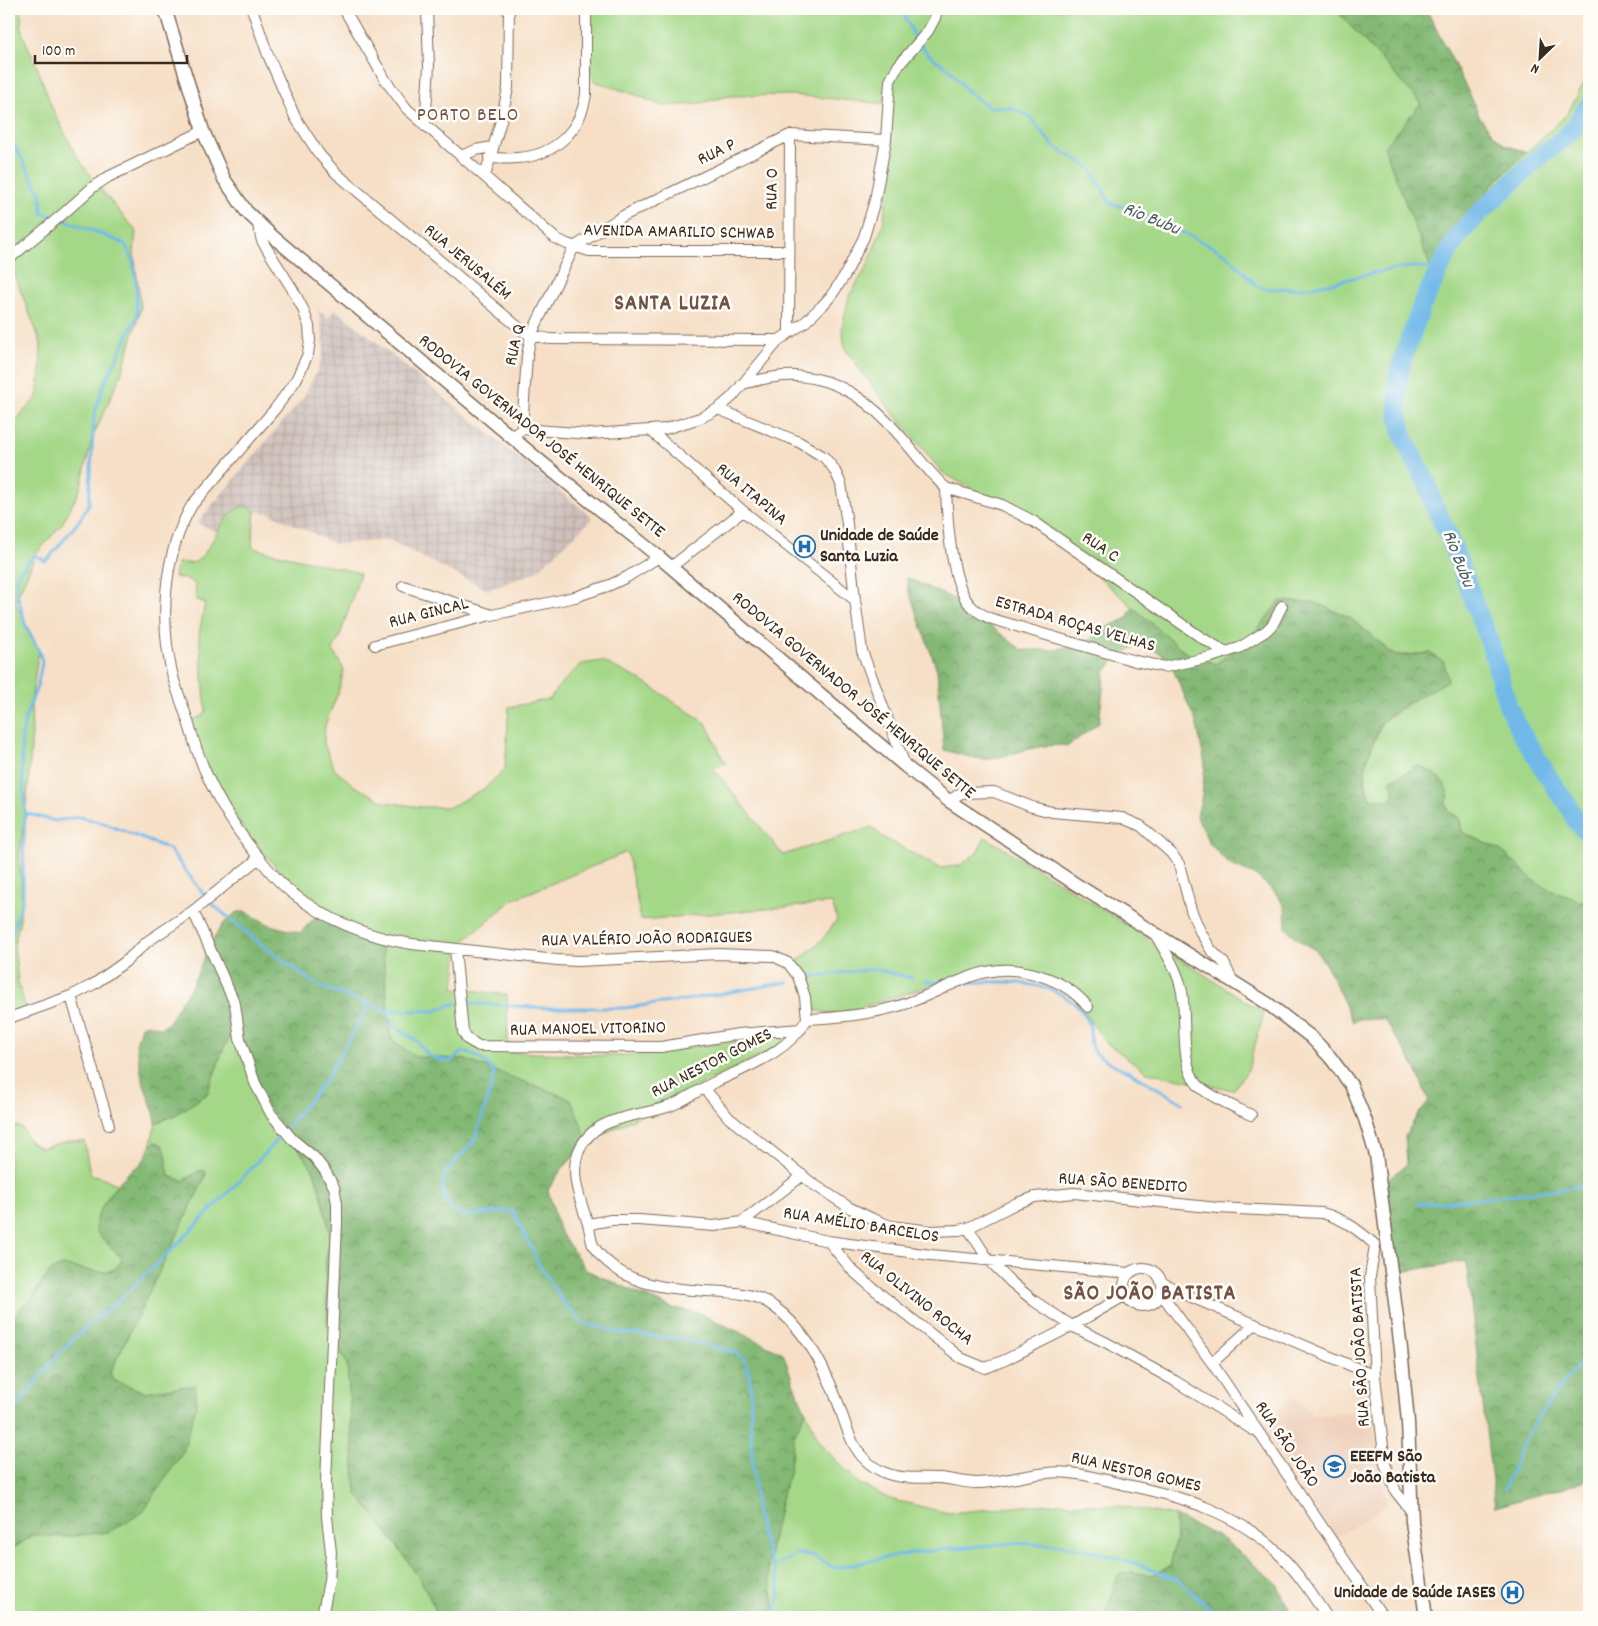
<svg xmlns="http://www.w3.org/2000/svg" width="1598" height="1626" viewBox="0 0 1598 1626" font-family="Dekko,sans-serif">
	<defs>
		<pattern id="industrial-grid" width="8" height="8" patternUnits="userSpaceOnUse" patternTransform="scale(1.25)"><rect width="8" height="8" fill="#cfc0bb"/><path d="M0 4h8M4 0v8" fill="none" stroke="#b3a5a0"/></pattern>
		<pattern id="forest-crowns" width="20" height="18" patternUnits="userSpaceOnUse" patternTransform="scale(1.25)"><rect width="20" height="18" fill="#83b874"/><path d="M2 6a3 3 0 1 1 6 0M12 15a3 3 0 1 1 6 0" fill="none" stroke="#6c965f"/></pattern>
	</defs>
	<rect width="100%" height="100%" fill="#fdfcf7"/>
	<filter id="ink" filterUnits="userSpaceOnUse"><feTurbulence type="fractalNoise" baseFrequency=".02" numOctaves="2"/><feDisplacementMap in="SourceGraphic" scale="10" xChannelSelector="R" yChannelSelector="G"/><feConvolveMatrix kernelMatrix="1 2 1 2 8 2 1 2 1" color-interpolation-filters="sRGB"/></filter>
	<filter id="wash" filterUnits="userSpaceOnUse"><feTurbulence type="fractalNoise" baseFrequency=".0096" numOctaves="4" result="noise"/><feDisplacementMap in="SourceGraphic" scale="20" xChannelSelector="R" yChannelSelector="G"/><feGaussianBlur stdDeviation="1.12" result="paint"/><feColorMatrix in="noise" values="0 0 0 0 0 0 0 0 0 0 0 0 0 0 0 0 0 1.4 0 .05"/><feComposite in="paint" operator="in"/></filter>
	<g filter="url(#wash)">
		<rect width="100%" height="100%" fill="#f6dfc6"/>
		<path fill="#efd1bc" d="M1294 1396 1314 1416 1371 1411 1387 1505 1336 1538 1262 1429Z"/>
		<path fill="url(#industrial-grid)" d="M335 309 593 518 536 572 488 590 388 540 335 544 269 513 259 512 247 515 223 535 197 523 303 398 317 371 322 357 325 344 318 310 328 318Z"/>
		<path fill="#a4d888" stroke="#708153" d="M9 9H21L22 33 38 69 52 108 76 155 102 191 136 231 134 252 141 308 122 372 92 439 80 490 62 524 36 554 15 602 39 649 31 702 32 734 28 788 19 860 22 888 20 920 14 945 18 982 26 1009 9 1017V428L37 397 40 375 41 343 9 261Z
			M589 9H1335L1422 103 1433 273 1491 186 1567 114 1589 74V905C1573 897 1554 894 1539 884 1526 875 1516 863 1504 853 1495 846 1473 838 1462 832L1460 819 1449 811 1445 803 1390 781 1394 790 1391 800 1369 798 1366 786 1365 765 1382 722 1418 697 1430 653C1411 653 1394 662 1382 644L1251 637 1216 664 1186 653 1049 534 942 472 892 412 845 349 842 328 849 296 867 267 883 224 890 174 887 104 792 95 729 96 696 104 662 106 639 96 594 81 589 67Z
			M242 506 250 507 255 513 252 542V546L256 549 356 572 360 574 340 636 333 650 344 670 338 693 325 725 324 744 335 770 356 787 385 802 421 807H450L485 788 505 769 509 707 550 699 557 688 581 664 602 661 642 681 706 723 725 763 713 768 783 855 872 827 884 838 940 868 959 866 977 853 985 837 1080 895 1264 1013 1248 1070 1233 1090 1147 1072 1105 1042 1072 994 1039 978 991 967 837 1015 815 1010 806 979 795 963 821 941 837 920 832 903 641 920 627 852 512 900 458 946 454 988 507 995 508 1052 620 1056 793 1034 774 1049 670 1100 588 1142 463 1059 416 1058 391 1039 382 943 360 937 318 914 299 899 283 875 245 831 213 782 190 721 203 716 206 711 199 635 205 603 196 599 195 584 189 580 174 577 177 563C183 563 191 564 197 561 200 559 203 555 205 552 217 536 223 515 242 506Z
			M241 1032 300 1150 314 1171 323 1201 331 1238 325 1263 328 1324 347 1364 356 1493 387 1532 422 1582 439 1617H9V1551L33 1535 196 1385 145 1392 115 1381 110 1373 206 1175 205 1171H199L183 1181 169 1176 162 1144 155 1142 150 1146 156 1123 175 1115 207 1094 224 1047 230 1037Z
			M18 1126 22 1128 30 1142 41 1148 69 1141H84L90 1174 102 1177 118 1185 110 1193 100 1213 109 1244 122 1259C118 1270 111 1273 100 1272L42 1281 31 1300 23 1306 18 1312 9 1331V1129Z
			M806 1412 820 1444 860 1484 890 1499 948 1513 1058 1503 1120 1506 1175 1516 1176 1539 1170 1567 1151 1575 1131 1572 1118 1575 1105 1617H776L768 1568 771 1545 783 1490 789 1474 794 1435Z"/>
		<path fill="url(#forest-crowns)" stroke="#5f7149" d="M1335 9H1426L1472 99 1479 116 1492 133 1505 145 1527 152 1491 186 1433 274 1384 147 1421 103Z
			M907 578 958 601 1022 650H1056L1091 639 1097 631 1126 619 1133 607 1186 653 1216 664 1251 637 1280 601 1313 602 1349 617 1382 644 1387 652 1395 656 1430 653 1444 662 1448 680C1430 693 1394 707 1382 723 1377 729 1374 740 1371 748 1364 767 1363 778 1369 798L1391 800 1394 790 1390 781 1417 766 1427 769 1443 781 1449 796 1445 804 1449 811 1460 819 1462 832C1473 838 1495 846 1504 853 1516 863 1526 875 1539 884 1554 894 1573 897 1589 905V1480L1495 1507 1466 1261 1395 1273 1385 1182 1407 1164 1405 1136 1418 1114 1429 1101 1415 1067 1384 1019H1360L1353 1022 1329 970 1317 951 1298 940 1286 928 1285 907 1274 891 1255 875 1230 865 1209 843 1197 817 1202 795 1205 764 1196 722 1168 658 1151 648 1134 647 1117 657 1105 672 1099 723 1068 746C1042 742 1016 754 991 759 980 761 956 753 944 750L937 670 908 589Z
			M238 912H246L270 925 300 933 318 914 360 937 382 942 391 1039 415 1057 463 1059 571 1099 588 1142 561 1170 548 1190 559 1230 586 1270 672 1308 697 1312 783 1353 794 1385 806 1412 794 1435 789 1474 783 1490 771 1545 768 1568 776 1617H439L422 1582 387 1532 356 1493 347 1364 328 1324 325 1263 331 1238 323 1201 314 1171 261 1096 241 1032 230 1037 224 1047 207 1094 175 1115 156 1123 155 1116 142 1078 136 1044 141 1026 148 1024 162 1028C172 1021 174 1013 180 1003 182 998 186 995 189 990 205 964 209 929 238 912Z
			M155 1142C171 1147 165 1163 169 1176L183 1181 199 1171H205L206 1175 110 1373 115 1381 145 1392 196 1385V1407L183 1452 142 1513 109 1532 64 1537 33 1535 9 1551V1331C13 1323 16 1313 22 1307 25 1304 29 1302 32 1299 42 1287 45 1268 64 1266 83 1267 114 1282 122 1259 116 1250 99 1238 96 1230 92 1215 115 1186 125 1176 130 1170 139 1167 143 1161 148 1154 148 1147 155 1142Z
			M1175 1516 1223 1539 1277 1584 1293 1617H1105L1118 1575 1131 1572 1151 1575 1170 1567 1176 1539Z"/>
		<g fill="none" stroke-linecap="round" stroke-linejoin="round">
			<path stroke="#71b9e9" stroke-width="3" d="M901 9 915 38 928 54 950 70 968 92 989 107 1011 108 1029 116 1054 147 1085 164 1091 170 1111 204 1133 209 1211 246 1228 256 1256 285 1265 289C1282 288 1299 289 1316 286 1350 281 1407 259 1438 270
				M9 12 11 9
				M9 135 41 195 42 213 55 217
				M25 813 55 821 79 817 103 823 169 849 206 897
				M212 904 257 941 311 981 329 990 386 1010 434 1011 456 1003
				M9 943 23 898V864L25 811 21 744 25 718 37 687 42 663 40 653 26 627 17 593V575L32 557 37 556 45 561 49 558 79 521 89 504 94 416 103 387 137 316 136 283 133 260 125 244 96 232 61 219
				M805 977 874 969 912 978
				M925 981 942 983
				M964 983C1004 980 1067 979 1088 1021 1094 1031 1086 1044 1096 1053 1106 1062 1118 1066 1129 1072 1147 1082 1165 1092 1182 1103
				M465 1003 546 1008H624L685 1000 788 982
				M386 1010 394 1026 416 1040 429 1056 445 1061H450L463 1052H468L484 1061 494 1072 492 1085 475 1139C462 1160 429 1174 448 1203 451 1208 457 1213 463 1215 477 1217 497 1210 513 1211L541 1268 566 1306 581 1321 590 1325 622 1333 682 1339 736 1353 743 1358 747 1366 751 1384V1437L756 1509 761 1533 779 1583 780 1593 774 1617
				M286 1128 325 1081 369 1004
				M1419 1204 1476 1199 1589 1185
				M9 1422 12 1414C27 1395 40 1375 56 1357 79 1331 108 1311 133 1287 184 1238 235 1188 282 1134
				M1504 1489 1522 1446 1534 1423 1561 1386 1589 1353
				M773 1567 798 1554C813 1553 822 1562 835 1568L883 1558 944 1549 1015 1543 1063 1545 1088 1550 1135 1563 1178 1580 1220 1617"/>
			<path stroke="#71b9e9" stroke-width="19" d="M1589 105 1573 129 1565 138 1544 153 1473 219 1459 235 1446 256 1422 305 1401 364 1398 379V413L1403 435 1416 463 1427 482 1433 503 1449 537 1491 646 1508 706 1519 729 1556 789 1567 803 1577 823 1589 834"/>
		</g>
	</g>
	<g filter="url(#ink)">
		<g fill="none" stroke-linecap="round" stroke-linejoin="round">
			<defs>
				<path id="minor" d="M252 9 268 55 295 117 319 154 336 173 524 332 531 335 550 339 779 340
					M344 9 386 81 407 109 555 238 567 244 589 251H788
					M425 126 429 66 427 9
					M461 156 476 150 492 147
					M489 158C498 158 508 159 517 158 555 156 581 130 586 94V9
					M485 176 502 117 508 88 509 9
					M257 221 262 241 293 290 303 309 309 326 310 340 308 354 296 380 275 409 192 505C163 555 159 622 173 677 178 694 185 711 190 728 203 776 225 816 256 854 267 868 278 882 292 893 328 921 368 937 412 944L557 960 579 961 718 954 773 956 788 963 798 976 805 997 807 1019
					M9 259 64 213 93 187 108 177 203 131
					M789 333 790 135
					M742 384C759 380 777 375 795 376 840 378 873 404 901 437 916 454 929 473 946 488 947 517 951 584 970 605 975 611 982 614 989 618L1135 661 1165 667 1211 657 1239 648 1266 631 1273 624 1282 606
					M718 409 799 442 824 457 834 469 841 484 847 524 855 600 862 651 905 765
					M522 429 527 356 531 335 574 247 623 216 790 135 886 140
					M651 431 743 511 855 600
					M511 437 522 429 590 434 665 429 700 418 718 409 732 397 779 340 804 323 822 306 831 296 845 275 864 237 875 200 886 140 890 81 898 66 928 31 935 18 937 9
					M946 488 1002 505 1033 521 1202 638 1226 652
					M671 567 743 511
					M403 586 492 615 575 597 610 585 627 577 659 557
					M375 645 491 615
					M949 801 961 793 994 792 1032 807 1052 812 1122 818 1141 826 1171 853 1179 864 1191 910 1200 931 1211 950 1224 963 1233 982
					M193 911 235 1004 240 1039 255 1083 271 1114 282 1127 292 1139 314 1157 325 1171 334 1187 337 1203V1223L326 1482 327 1517 331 1552 329 1581 322 1617
					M1155 934C1166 953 1178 970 1182 992 1187 1018 1179 1065 1198 1085 1208 1096 1237 1108 1251 1115
					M455 949 463 1032 467 1039 479 1046 661 1047 738 1034 801 1029
					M71 996 109 1125
					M9 1018 71 996 94 984 125 962 148 941 193 911 259 858
					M807 1019C788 1054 743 1068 709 1085 695 1092 684 1101 670 1106 637 1118 593 1114 578 1153 570 1175 580 1199 587 1221 590 1228 590 1238 593 1245 598 1255 607 1262 615 1268 640 1287 676 1289 706 1291 729 1292 754 1292 773 1306 803 1327 824 1366 837 1400 848 1429 851 1457 883 1472 901 1480 920 1477 939 1478 952 1479 965 1483 977 1483 1000 1483 1024 1475 1047 1473 1072 1470 1097 1478 1122 1484 1180 1496 1238 1512 1281 1556 1299 1574 1313 1596 1327 1617
					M807 1019C834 1018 869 1014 895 1007 948 993 981 955 1041 976 1060 982 1075 991 1088 1007
					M704 1088 729 1118 813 1184 850 1208 873 1219 891 1226 930 1231 959 1230 968 1228 1017 1203 1035 1197 1074 1193 1218 1208 1322 1213C1344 1219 1359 1230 1375 1245
					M742 1222 803 1175
					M589 1224 611 1220H639L714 1226 742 1222 828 1241 931 1255 1129 1273
					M968 1228 988 1259 1011 1282 1034 1301 1072 1326 1107 1343 1175 1381 1253 1430
					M828 1241 853 1271 869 1285 961 1358 985 1368 1005 1360 1072 1326 1126 1295
					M1375 1245 1370 1277 1375 1376 1385 1464 1396 1492 1412 1512
					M1124 1287a19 19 0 1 1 38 0a19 19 0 1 1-38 0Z
					M1161 1282 1182 1293 1375 1376
					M1160 1292 1212 1363 1383 1617
					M1212 1363 1255 1324"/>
				<path id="major" d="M165 9 203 131 224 179 246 211 271 235 540 461 659 557 905 766 949 801 1074 883 1267 1003 1311 1037 1330 1057 1351 1085 1365 1119 1376 1155 1401 1349 1408 1422 1412 1522 1426 1617"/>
			</defs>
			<use href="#minor" stroke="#7c6959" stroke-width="12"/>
			<use href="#major" stroke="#7c6959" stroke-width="15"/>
			<use href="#minor" stroke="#fff" stroke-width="10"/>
			<use href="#major" stroke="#fff" stroke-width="12"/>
		</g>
	</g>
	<defs>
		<symbol id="hospital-ring" viewBox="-11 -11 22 22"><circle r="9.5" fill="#fdfcf7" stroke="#1f6fb2" stroke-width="1.5"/><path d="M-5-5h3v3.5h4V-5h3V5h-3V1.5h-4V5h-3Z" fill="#1f6fb2"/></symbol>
		<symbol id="school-ring" viewBox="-11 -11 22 22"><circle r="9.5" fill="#fdfcf7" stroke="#1f6fb2" stroke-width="1.5"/><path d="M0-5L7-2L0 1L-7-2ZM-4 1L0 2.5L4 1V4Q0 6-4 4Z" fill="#1f6fb2"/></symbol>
	</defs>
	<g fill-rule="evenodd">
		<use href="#hospital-ring" x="792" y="534" width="25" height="25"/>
		<use href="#school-ring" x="1322" y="1454" width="25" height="25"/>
		<use href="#hospital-ring" x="1500" y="1580" width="25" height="25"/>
	</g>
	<g text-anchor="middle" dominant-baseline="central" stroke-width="5" stroke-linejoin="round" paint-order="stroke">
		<g font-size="18" fill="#3b2a1e" stroke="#fdfcf7">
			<text transform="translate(717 153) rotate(-26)">RUA P</text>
			<text transform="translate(773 189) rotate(-89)">RUA O</text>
			<text transform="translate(679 233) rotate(1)">AVENIDA AMARILIO SCHWAB</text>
			<text transform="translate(467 263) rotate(40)">RUA JERUSALÉM</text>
			<text transform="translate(516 345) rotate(-77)">RUA Q</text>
			<text transform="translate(541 437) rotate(39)">RODOVIA GOVERNADOR JOSÉ HENRIQUE SETTE</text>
			<text transform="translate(751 495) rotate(40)">RUA ITAPINA</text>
			<text transform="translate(1100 548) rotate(34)">RUA C</text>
			<text transform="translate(429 614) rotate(-14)">RUA GINCAL</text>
			<text transform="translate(1075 625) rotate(16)">ESTRADA ROÇAS VELHAS</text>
			<text transform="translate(853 696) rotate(40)">RODOVIA GOVERNADOR JOSÉ HENRIQUE SETTE</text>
			<text transform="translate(647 940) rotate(-1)">RUA VALÉRIO JOÃO RODRIGUES</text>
			<text transform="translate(588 1030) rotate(-1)">RUA MANOEL VITORINO</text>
			<text transform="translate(712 1064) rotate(-27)">RUA NESTOR GOMES</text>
			<text transform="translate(1123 1184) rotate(4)">RUA SÃO BENEDITO</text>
			<text transform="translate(861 1226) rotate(9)">RUA AMÉLIO BARCELOS</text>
			<text transform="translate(916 1299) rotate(39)">RUA OLIVINO ROCHA</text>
			<text transform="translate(1361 1347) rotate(-93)">RUA SÃO JOÃO BATISTA</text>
			<text transform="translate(1286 1445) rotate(56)">RUA SÃO JOÃO</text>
			<text transform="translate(1136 1473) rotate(13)">RUA NESTOR GOMES</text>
		</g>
		<g font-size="18" font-weight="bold" fill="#3b2a1e" stroke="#fdfcf7" text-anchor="start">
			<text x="820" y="536">Unidade de Saúde<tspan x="820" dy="21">Santa Luzia</tspan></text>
			<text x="1350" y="1457">EEEFM São<tspan x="1350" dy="21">João Batista</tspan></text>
			<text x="1496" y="1593" text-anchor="end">Unidade de Saúde IASES</text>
		</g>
		<g font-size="19" font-style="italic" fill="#4e5c65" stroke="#fdfcf7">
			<text transform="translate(1151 220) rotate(22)">Rio Bubu</text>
			<text transform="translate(1457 559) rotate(69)">Rio Bubu</text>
		</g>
		<g font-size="20" letter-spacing="1" fill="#735246" stroke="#fdfcf7">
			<text x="468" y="116">PORTO BELO</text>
		</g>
		<g font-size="22" font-weight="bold" letter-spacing="1" fill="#735246" stroke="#fdfcf7">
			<text x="673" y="304">SANTA LUZIA</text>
			<text x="1150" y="1294">SÃO JOÃO BATISTA</text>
		</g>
	</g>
	<rect width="1598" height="1626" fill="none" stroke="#fdfcf7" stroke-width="30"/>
	<g transform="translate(1540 58) rotate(205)" stroke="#fdfcf7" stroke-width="4" paint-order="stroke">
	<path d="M0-4L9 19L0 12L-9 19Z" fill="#3b2a1e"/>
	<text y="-8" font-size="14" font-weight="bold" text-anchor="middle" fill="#3b2a1e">N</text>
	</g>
	<path d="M35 55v8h152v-8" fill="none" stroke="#3b2a1e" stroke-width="2.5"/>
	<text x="42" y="55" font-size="15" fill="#3b2a1e" stroke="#fdfcf7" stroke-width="4" paint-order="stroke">100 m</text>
</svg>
